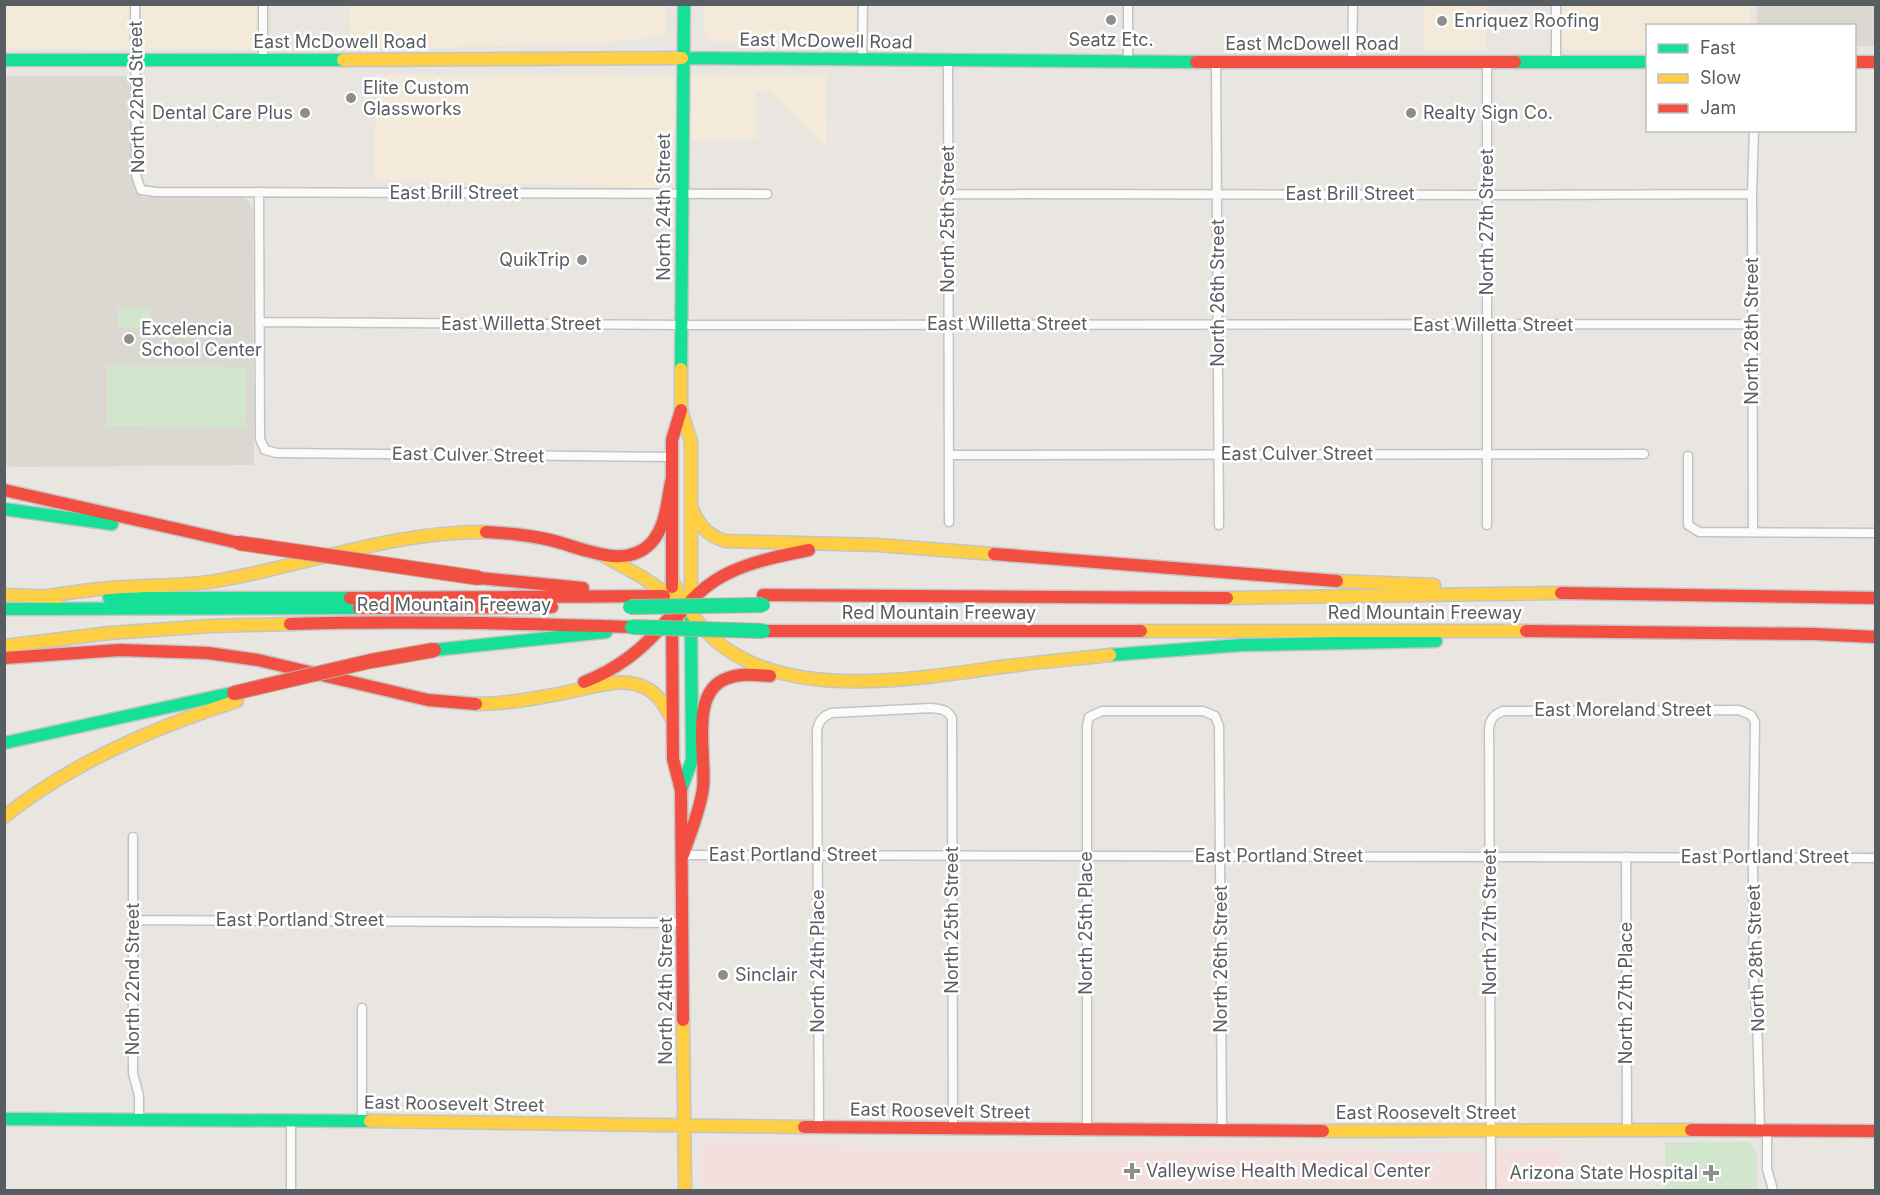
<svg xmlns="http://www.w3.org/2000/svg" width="1880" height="1195" font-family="Inter,sans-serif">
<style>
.commercial{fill:#f4ead9}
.education{fill:#dbd7d1}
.medical{fill:#f2dfde}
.green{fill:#d2e5cd}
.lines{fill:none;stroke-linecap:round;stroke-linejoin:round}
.street-casing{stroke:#c4c3c3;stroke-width:11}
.fast-casing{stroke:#c5c5c5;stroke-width:15}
.slow-casing{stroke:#c5c5c5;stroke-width:15}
.jam-casing{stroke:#c5c5c5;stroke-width:15}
.street{stroke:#fcfbfb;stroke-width:8}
.fast{stroke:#16e098;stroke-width:12}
.slow{stroke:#ffcf43;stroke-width:12}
.jam{stroke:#f24e42;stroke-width:12}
.fast-bridge-casing{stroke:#c0ab90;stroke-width:16;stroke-linecap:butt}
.jam-bridge-casing{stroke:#c0ab90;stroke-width:16;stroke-linecap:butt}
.fast-bridge{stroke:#16e098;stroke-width:14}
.jam-bridge{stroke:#f24e42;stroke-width:14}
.poi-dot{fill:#8b8d8e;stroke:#fff;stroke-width:2}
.labels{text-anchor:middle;stroke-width:5;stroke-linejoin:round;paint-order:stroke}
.poi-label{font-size:18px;fill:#585d61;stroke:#fff;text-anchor:start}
.street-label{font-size:18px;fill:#585d61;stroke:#fff}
</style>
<rect width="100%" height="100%" fill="#e9e6e2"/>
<path class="commercial" d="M269,4V43L272,48L277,50L145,48L121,50L13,48L5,47V5Z
M349,5H666V28L665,35L659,38L622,40L604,44L350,49Z
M704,5H856V38L847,43L714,42L707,39L705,35Z
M1424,5H1486V50H1424Z
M1561,5H1750L1749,25L1648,26L1647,50H1566L1561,44Z
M376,75H826L827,147L769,92H756L757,139L667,140V188L374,180Z"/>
<path class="education" d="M1757,5H1875V46H1855L1854,26L1757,25Z
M4,76H132L135,192L143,197H243L250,202L253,213L254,465L15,467L5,465Z"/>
<path class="medical" d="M711,1140L794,1141L875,1149L1338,1148L1393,1152H1479L1563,1146L1564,1190H700V1147L704,1142Z"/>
<path class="green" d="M118,307H151V328H118Z
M107,366L246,367L245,427L107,426Z
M1665,1142H1749L1757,1155V1190H1665Z"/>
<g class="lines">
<g class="street-casing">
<path id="street" d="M135,4L136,175L141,190L156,192L767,194
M263,4V61
M862,60L863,4
M948,61L949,522
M1128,62V4
M1216,62L1219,525
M1352,62L1353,4
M1487,63V525
M1556,63V4
M259,192L260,439L265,450L277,453L671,457
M948,194L1496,195L1752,194
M260,322L682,325L1753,324
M949,455L1644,454
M1688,456V525L1699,532L1876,533
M1753,532L1752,194L1754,130
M133,837V1073L139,1096V1121
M683,855L1876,858
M1626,857L1627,1129
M133,920L684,923
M362,1008V1121
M291,1121V1190
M819,1127L817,730C819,721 822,717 831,713L931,708C941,709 947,709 952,718L953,1129
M1767,1129V1169L1773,1190
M1087,1130V726L1089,717L1102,711H1203L1215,716L1219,726L1222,1131
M1491,1190L1489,729C1490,718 1494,715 1503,711L1739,710L1751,715L1755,722L1753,869L1754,992L1757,1014L1760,1129"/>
</g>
<g class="fast-casing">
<path id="fast" d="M682,58L1196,62
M4,60H343
M1515,62H1648
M681,369L684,4
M4,509L112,524
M109,598H350
M4,609L359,608
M434,650L606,632
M1110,655L1242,645L1436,641
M4,743L232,693
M681,790L692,760L691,620
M4,1119L370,1121"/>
</g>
<g class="slow-casing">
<path id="slow" d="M343,60L682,58
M681,369V410L691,442V602
M691,506C698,524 706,535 725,541L878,545L994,554
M606,557L642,577L673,598
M672,580C687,610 706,638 736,655C810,698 921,678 1001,667C1038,662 1074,659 1110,655
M1337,581L1434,585
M4,595L58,597
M48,596C74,592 99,588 125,587C157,585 189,586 221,580C310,564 395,531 486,532
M1227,598L1561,593
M1141,631H1526
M4,646L110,633L211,626L290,624
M476,704C507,704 537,698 568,692C590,688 619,677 641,686C657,691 664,705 672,719
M4,817C71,763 155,727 237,701
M683,1020L685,1190
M370,1121L804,1127
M1323,1131L1691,1130"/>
</g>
<g class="jam-casing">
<path id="jam" d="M1196,62H1515
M1854,62H1876
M4,490L239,543
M486,532C506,533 526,535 546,539C577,545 624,572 651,543C666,527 667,502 671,482
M994,554L1337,581
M479,578L583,588
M672,587V440L681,410
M1561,593L1876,598
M763,595L1227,598
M350,598L664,596
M359,608L552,607
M672,620L673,759L681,790L683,1020
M290,624C404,621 518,623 632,627
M672,625C706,571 750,562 809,550
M763,631H1141
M1526,631L1814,634L1876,637
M4,658L120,650L208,653L258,660L428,700L476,704
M584,682C618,669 644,649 667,620
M683,855C690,833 700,811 703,788C707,757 688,691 728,678C742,673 756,675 770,676
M804,1127L1323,1131
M1691,1130L1876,1131"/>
</g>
<use href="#street" class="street"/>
<use href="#fast" class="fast"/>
<use href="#slow" class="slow"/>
<use href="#jam" class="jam"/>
<g class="fast-bridge-casing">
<path id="fast-bridge" d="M630,607L763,605
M632,627L763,631"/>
</g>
<g class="jam-bridge-casing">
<path id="jam-bridge" d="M239,543L479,578
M234,693L371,661L434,650"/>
</g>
<use href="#fast-bridge" class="fast-bridge"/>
<use href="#jam-bridge" class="jam-bridge"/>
</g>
<g class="poi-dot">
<circle cx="1111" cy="20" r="6"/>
<circle cx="1442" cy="21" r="6"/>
<circle cx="351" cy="98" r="6"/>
<circle cx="305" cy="113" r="6"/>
<circle cx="1411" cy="113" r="6"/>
<circle cx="582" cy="260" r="6"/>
<circle cx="129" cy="339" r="6"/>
<circle cx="723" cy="975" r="6"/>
<path d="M1129 1162h6v6h6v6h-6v6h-6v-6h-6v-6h6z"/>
<path d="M1708 1164h6v6h6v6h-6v6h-6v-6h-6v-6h6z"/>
</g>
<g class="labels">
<g class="poi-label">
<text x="1454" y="27">Enriquez Roofing</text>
<text x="1111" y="46" text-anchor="middle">Seatz Etc.</text>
<text x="363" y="94">Elite Custom<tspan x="363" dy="21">Glassworks</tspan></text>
<text x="293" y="119" text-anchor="end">Dental Care Plus</text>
<text x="1423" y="119">Realty Sign Co.</text>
<text x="570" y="266" text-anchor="end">QuikTrip</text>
<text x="141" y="335">Excelencia<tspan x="141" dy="21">School Center</tspan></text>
<text x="735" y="981">Sinclair</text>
<text x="1146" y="1177">Valleywise Health Medical Center</text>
<text x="1698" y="1179" text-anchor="end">Arizona State Hospital</text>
</g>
<g class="street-label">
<text transform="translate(826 41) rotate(1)" y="6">East McDowell Road</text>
<text x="340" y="48">East McDowell Road</text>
<text x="1312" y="50">East McDowell Road</text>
<text transform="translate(137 97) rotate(-91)" y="6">North 22nd Street</text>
<text x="454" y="199">East Brill Street</text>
<text x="1350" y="200">East Brill Street</text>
<text transform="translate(664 207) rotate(-90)" y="6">North 24th Street</text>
<text transform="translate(948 219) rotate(-90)" y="6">North 25th Street</text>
<text transform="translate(1487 222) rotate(-90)" y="6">North 27th Street</text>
<text transform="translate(1218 293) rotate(-90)" y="6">North 26th Street</text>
<text x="521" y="330">East Willetta Street</text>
<text x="1007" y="330">East Willetta Street</text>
<text x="1493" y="331">East Willetta Street</text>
<text transform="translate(1752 331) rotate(-90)" y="6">North 28th Street</text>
<text x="1297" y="460">East Culver Street</text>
<text transform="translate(468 455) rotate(1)" y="6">East Culver Street</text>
<text x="454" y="611">Red Mountain Freeway</text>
<text x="939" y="619">Red Mountain Freeway</text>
<text x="1425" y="619">Red Mountain Freeway</text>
<text x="1623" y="716">East Moreland Street</text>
<text x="793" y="861">East Portland Street</text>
<text x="1279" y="862">East Portland Street</text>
<text x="1765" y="863">East Portland Street</text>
<text x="300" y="926">East Portland Street</text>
<text transform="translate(952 920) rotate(-90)" y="6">North 25th Street</text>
<text transform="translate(1490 922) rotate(-90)" y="6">North 27th Street</text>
<text transform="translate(1086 923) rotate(-90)" y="6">North 25th Place</text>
<text transform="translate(1756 958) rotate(-92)" y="6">North 28th Street</text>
<text transform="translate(1221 959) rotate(-90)" y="6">North 26th Street</text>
<text transform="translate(818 961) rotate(-90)" y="6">North 24th Place</text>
<text transform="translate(133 979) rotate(-90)" y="6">North 22nd Street</text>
<text transform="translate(666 991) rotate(-90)" y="6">North 24th Street</text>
<text transform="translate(1626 993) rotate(-90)" y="6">North 27th Place</text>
<text transform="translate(454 1104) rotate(1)" y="6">East Roosevelt Street</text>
<text transform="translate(940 1111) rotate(1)" y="6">East Roosevelt Street</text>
<text x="1426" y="1119">East Roosevelt Street</text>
</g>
</g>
<rect width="1880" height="1195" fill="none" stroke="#585d61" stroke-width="12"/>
<rect x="1646" y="24" width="210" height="108" fill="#ffffff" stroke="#bcbec0" stroke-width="1.5"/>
<rect x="1658" y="44" width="30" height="9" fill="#16e098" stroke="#bcbec0" stroke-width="1.5"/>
<text x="1700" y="54" font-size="18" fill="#585d61">Fast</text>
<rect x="1658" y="74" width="30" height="9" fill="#ffcf43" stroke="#bcbec0" stroke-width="1.5"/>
<text x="1700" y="84" font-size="18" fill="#585d61">Slow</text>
<rect x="1658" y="104" width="30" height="9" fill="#f24e42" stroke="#bcbec0" stroke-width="1.5"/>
<text x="1700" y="114" font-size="18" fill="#585d61">Jam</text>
</svg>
